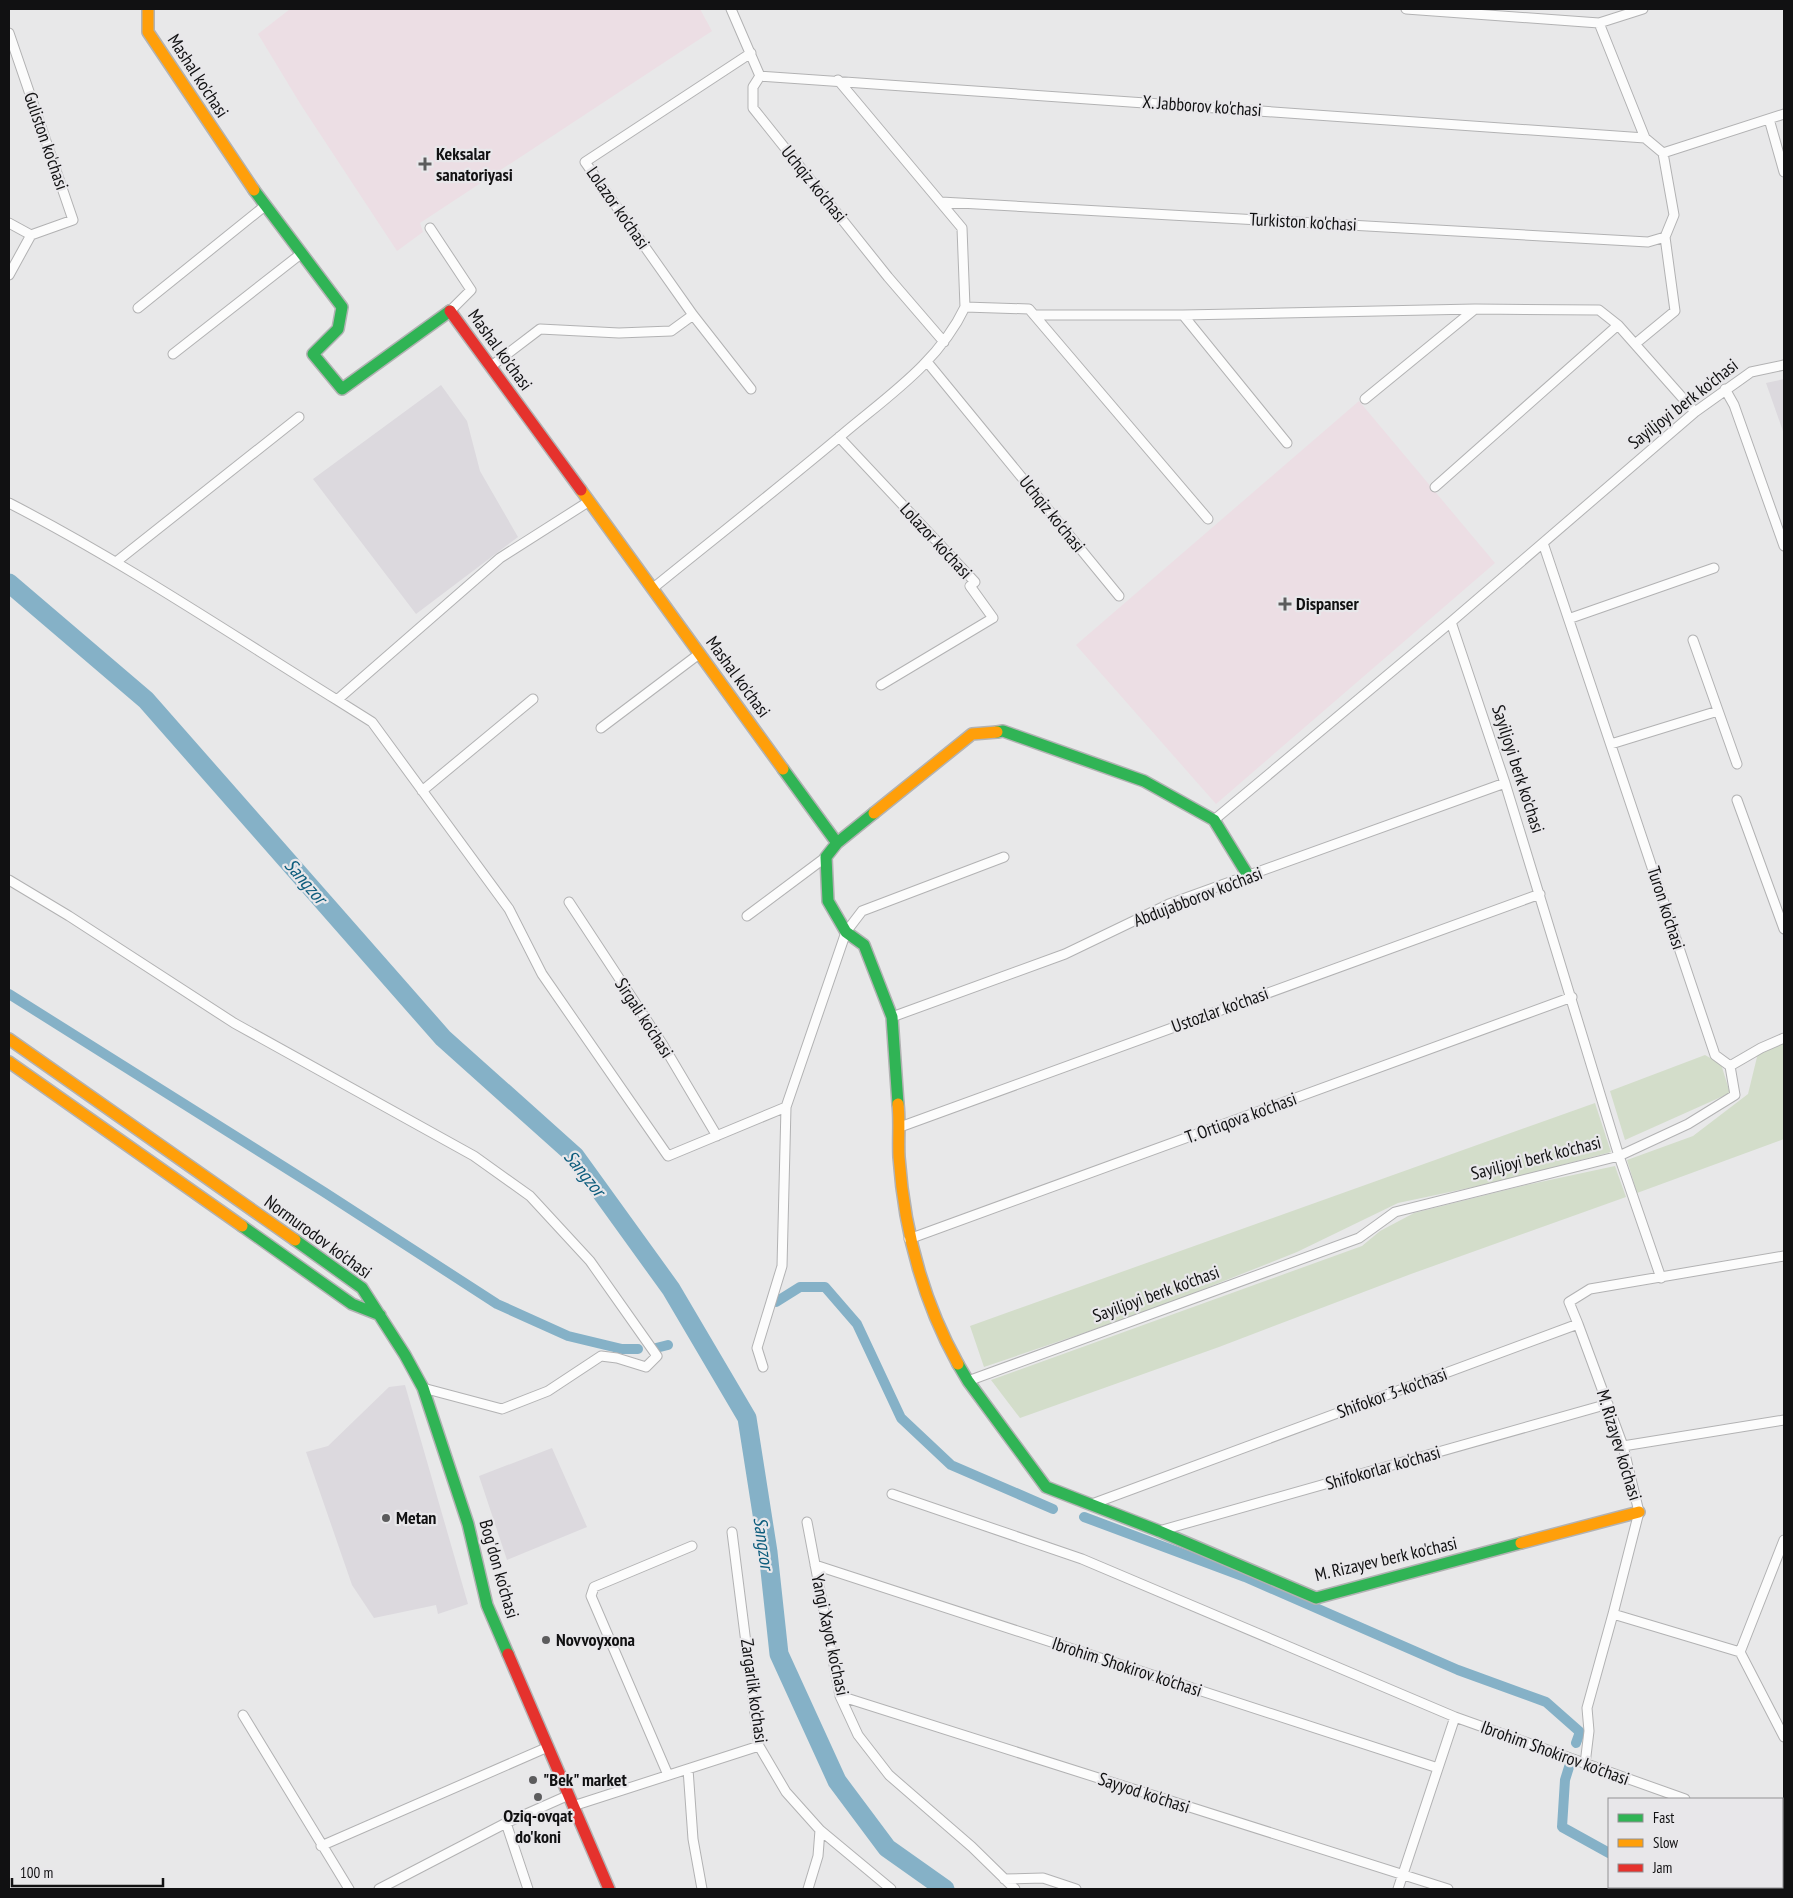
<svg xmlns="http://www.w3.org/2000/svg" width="1793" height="1898" font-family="'PT Sans Narrow',sans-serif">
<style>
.built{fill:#dcd9de}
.medical{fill:#ecdee4}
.green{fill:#d3ddca}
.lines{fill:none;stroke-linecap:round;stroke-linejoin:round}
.canal{stroke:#85b1c7;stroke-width:10}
.river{stroke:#85b1c7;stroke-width:19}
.street-casing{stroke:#b2b2b3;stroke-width:11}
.fast-casing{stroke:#b2b2b3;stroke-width:14}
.slow-casing{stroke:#b2b2b3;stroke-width:14}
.jam-casing{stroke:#b2b2b3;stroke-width:14}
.street{stroke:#fcfcfc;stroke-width:9}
.fast{stroke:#30b455;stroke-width:11}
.slow{stroke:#ff9f0a;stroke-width:11}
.jam{stroke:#e5322d;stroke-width:11}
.poi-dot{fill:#5c5c5d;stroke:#e8e7ea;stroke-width:2}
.labels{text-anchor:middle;stroke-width:4.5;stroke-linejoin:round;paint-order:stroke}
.street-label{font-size:18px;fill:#111112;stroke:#e8e7ea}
.poi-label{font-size:18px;font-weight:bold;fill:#111112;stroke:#e8e7ea;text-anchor:start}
.water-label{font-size:19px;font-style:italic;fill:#0c5c7c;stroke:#e8e7ea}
</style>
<rect width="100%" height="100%" fill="#e8e8e9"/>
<path class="built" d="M1784,379V434L1766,383Z
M441,385L467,421L480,471L518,537L416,614L313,479Z
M405,1385L468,1604L438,1614L436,1605L374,1618L352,1585L306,1452L328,1446L389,1387Z
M552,1448L587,1527L507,1560L479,1476Z"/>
<path class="medical" d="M290,9H700L712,31L420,223L423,232L397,251L301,105L258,34Z
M1359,401L1495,563L1216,804L1076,645Z"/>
<path class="green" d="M1784,1043V1139L1637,1193L1627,1160L1693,1136L1748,1094L1758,1053Z
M1705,1055L1721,1064L1730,1093L1625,1140L1610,1091Z
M1595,1103L1611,1152L1497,1182L1398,1203L1297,1252L1151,1310L984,1367L970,1326Z
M1615,1166L1626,1197L1411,1274L1219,1347L1020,1418L991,1380L1362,1246L1380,1231L1414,1213L1522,1186Z"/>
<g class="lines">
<path class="canal" d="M9,994L324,1192L497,1304L568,1336L622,1349H638
M776,1302L800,1287H825L857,1324L901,1418L951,1465L1053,1509
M656,1348L668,1345
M1084,1517L1245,1577L1458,1670L1546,1702L1580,1732L1576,1743
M1569,1767L1565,1780L1562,1827L1609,1853
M1676,1887L1681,1889"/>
<path class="river" d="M9,583L146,700L443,1038L575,1156L671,1289L747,1418L768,1552L779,1654L837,1781L887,1848L945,1889"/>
<g class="street-casing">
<path id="street" d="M731,9L760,76L753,87V108L888,277L944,342
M1406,9L1599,23L1643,9
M1599,23L1645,138L1663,153L1674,215L1665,237L1675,311L1635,344
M9,33L73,220L31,235L9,275
M751,53L585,162L693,315L751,389
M760,76L1645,138
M838,80L962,228L965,307L1029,309L1208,519
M1769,119L1784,172
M1663,153L1784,114
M941,202L1648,242L1665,237
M9,223L31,235
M430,228L471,290L450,311
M138,308L266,205
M1034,315H1183L1287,443
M1183,315L1475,309
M173,354L302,253
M928,363L1119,596
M490,367L540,329L619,333L671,331L693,315
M1725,389L1734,405L1784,546
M1365,399L1475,309L1599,310L1618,325L1695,412
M839,437L975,582L970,586L993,618L881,685
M1435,487L1618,325
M9,503C122,561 229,633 337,700L500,558L588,502
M1543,543L1715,1055L1730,1066
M116,562L299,417
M652,589C716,537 780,487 843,434C888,396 939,362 965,307
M1571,618L1714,568
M1693,640L1737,764
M337,700L372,722L509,909L542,974L668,1156L786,1107
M601,728L699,654
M1611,744L1718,711
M422,791L533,699
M1737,800L1784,929
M1214,820L1451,622L1695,412L1751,372L1784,365
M9,880L69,916L234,1023L474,1156L530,1196L590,1261L657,1356L646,1367L617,1358L601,1356L548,1391L502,1409L423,1388
M569,902L663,1045L717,1136
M747,916L826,857
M892,1017L1065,954L1169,904L1505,783
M900,1127L1540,894
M909,1239L1572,997
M1661,1278L1619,1156L1688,1124L1735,1095L1730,1066L1761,1048L1784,1038
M1578,1324L1623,1446L1639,1512L1613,1614L1740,1652L1784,1540
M763,1367L757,1348L782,1266L786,1107L846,932L862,911L1004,857
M968,1381L1359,1238L1395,1212L1619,1156L1505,783L1451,622
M1623,1446L1784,1420
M892,1494L1082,1559L1455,1717L1685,1799
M1092,1504L1578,1324L1569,1302L1590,1289L1784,1256
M807,1522L840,1696L858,1735L889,1775L972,1847L1015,1889
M1159,1531L1608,1404
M732,1532L759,1746L786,1792L820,1830L891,1889
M815,1565L1438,1768
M1740,1652L1784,1737
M840,1696L1448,1889
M243,1715L349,1889
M1585,1764L1589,1731L1587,1708L1613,1614
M688,1769L693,1839L702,1889
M668,1775L591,1596L594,1587L692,1546
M573,1806L759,1746
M506,1823L528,1889
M1782,1835L1784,1836
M321,1846L548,1747
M1004,1879L1043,1878L1076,1889
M379,1889L506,1823L569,1795
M808,1889L818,1856L820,1830
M1398,1889L1455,1717"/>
</g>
<g class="fast-casing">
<path id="fast" d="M254,190L342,307L338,329L313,354L342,389L450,311
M997,732L1003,731L1144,781L1214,820L1249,877
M783,769L837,843
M874,813L837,843L826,857L828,901L846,932L864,945L892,1017L898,1104
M242,1226L352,1304L380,1315
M295,1240L362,1288L405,1355L423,1388L468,1524L487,1605L508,1654
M958,1364L968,1381L1046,1487L1159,1531L1316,1598L1521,1543"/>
</g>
<g class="slow-casing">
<path id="slow" d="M148,9V32L254,190
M581,490L783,769
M874,813L972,734L997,732
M9,1039L295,1240
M9,1062L242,1226
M898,1104C900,1122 898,1139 899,1157C904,1229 923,1301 958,1364
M1521,1543L1639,1512"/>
</g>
<g class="jam-casing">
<path id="jam" d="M450,311L581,490
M508,1654L609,1889"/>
</g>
<use href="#street" class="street"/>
<use href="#fast" class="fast"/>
<use href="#slow" class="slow"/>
<use href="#jam" class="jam"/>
</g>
<g class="poi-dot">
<path d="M422.5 156.5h5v5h5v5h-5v5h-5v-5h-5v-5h5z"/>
<path d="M1282.5 596.5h5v5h5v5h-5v5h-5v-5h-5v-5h5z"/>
<circle cx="386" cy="1518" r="5"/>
<circle cx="546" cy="1640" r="5"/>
<circle cx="533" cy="1780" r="5"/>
<circle cx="538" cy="1797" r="5"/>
</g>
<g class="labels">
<g class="street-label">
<text transform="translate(198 76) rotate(57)" y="6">Mashal ko'chasi</text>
<text transform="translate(1202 106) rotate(4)" y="6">X. Jabborov ko'chasi</text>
<text transform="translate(46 141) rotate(71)" y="6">Guliston ko'chasi</text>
<text transform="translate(814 184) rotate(51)" y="6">Uchqiz ko'chasi</text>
<text transform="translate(618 208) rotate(55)" y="6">Lolazor ko'chasi</text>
<text transform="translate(1303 222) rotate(3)" y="6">Turkiston ko'chasi</text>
<text transform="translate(500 350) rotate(54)" y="6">Mashal ko'chasi</text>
<text transform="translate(1683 404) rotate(-38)" y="6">Sayiljoyi berk ko'chasi</text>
<text transform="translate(1052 514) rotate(51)" y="6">Uchqiz ko'chasi</text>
<text transform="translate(936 541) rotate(47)" y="6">Lolazor ko'chasi</text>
<text transform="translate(738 677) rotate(54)" y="6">Mashal ko'chasi</text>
<text transform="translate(1518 769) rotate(72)" y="6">Sayiljoyi berk ko'chasi</text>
<text transform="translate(1198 897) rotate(-21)" y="6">Abdujabborov ko'chasi</text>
<text transform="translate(1666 908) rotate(72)" y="6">Turon ko'chasi</text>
<text transform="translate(1220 1010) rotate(-20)" y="6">Ustozlar ko'chasi</text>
<text transform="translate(644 1018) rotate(57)" y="6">Sirgali ko'chasi</text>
<text transform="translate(1241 1118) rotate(-20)" y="6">T. Ortiqova ko'chasi</text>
<text transform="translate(1536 1158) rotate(-14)" y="6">Sayiljoyi berk ko'chasi</text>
<text transform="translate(318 1237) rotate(36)" y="6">Normurodov ko'chasi</text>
<text transform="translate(1156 1294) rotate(-20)" y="6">Sayiljoyi berk ko'chasi</text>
<text transform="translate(1392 1393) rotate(-20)" y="6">Shifokor 3-ko'chasi</text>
<text transform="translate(1619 1445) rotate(73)" y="6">M. Rizayev ko'chasi</text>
<text transform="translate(1383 1468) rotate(-16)" y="6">Shifokorlar ko'chasi</text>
<text transform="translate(1386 1559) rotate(-13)" y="6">M. Rizayev berk ko'chasi</text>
<text transform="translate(499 1569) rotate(74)" y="6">Bog'don ko'chasi</text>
<text transform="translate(830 1635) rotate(78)" y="6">Yangi Xayot ko'chasi</text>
<text transform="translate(1127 1667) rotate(18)" y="6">Ibrohim Shokirov ko'chasi</text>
<text transform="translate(754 1691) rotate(82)" y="6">Zargarlik ko'chasi</text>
<text transform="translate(1555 1753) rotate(20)" y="6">Ibrohim Shokirov ko'chasi</text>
<text transform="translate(1144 1793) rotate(18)" y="6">Sayyod ko'chasi</text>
</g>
<g class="poi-label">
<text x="436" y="160">Keksalar<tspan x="436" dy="21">sanatoriyasi</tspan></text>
<text x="1296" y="610">Dispanser</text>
<text x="396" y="1524">Metan</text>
<text x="556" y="1646">Novvoyxona</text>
<text x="543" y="1786">"Bek" market</text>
<text x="538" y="1822" text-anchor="middle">Oziq-ovqat<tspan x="538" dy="21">do'koni</tspan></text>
</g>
<g class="water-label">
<text transform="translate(306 881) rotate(49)" y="7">Sangzor</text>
<text transform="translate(585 1173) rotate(51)" y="7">Sangzor</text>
<text transform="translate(764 1543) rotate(82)" y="7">Sangzor</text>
</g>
</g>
<rect width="1793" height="1898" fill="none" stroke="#111112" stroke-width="20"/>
<rect x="1608" y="1798" width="175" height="90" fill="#e8e7ea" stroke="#929194"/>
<rect x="1618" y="1814" width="25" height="8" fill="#30b455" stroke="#929194"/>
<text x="1653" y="1823" font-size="15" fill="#111112">Fast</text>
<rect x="1618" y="1839" width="25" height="8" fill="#ff9f0a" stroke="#929194"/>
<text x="1653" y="1848" font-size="15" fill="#111112">Slow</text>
<rect x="1618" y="1864" width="25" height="8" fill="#e5322d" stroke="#929194"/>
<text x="1653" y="1873" font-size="15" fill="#111112">Jam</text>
<path d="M12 1878v8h151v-8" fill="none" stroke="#111112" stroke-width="2.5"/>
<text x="20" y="1878" font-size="15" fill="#111112" stroke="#e8e7ea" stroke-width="4" paint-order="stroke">100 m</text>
</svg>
